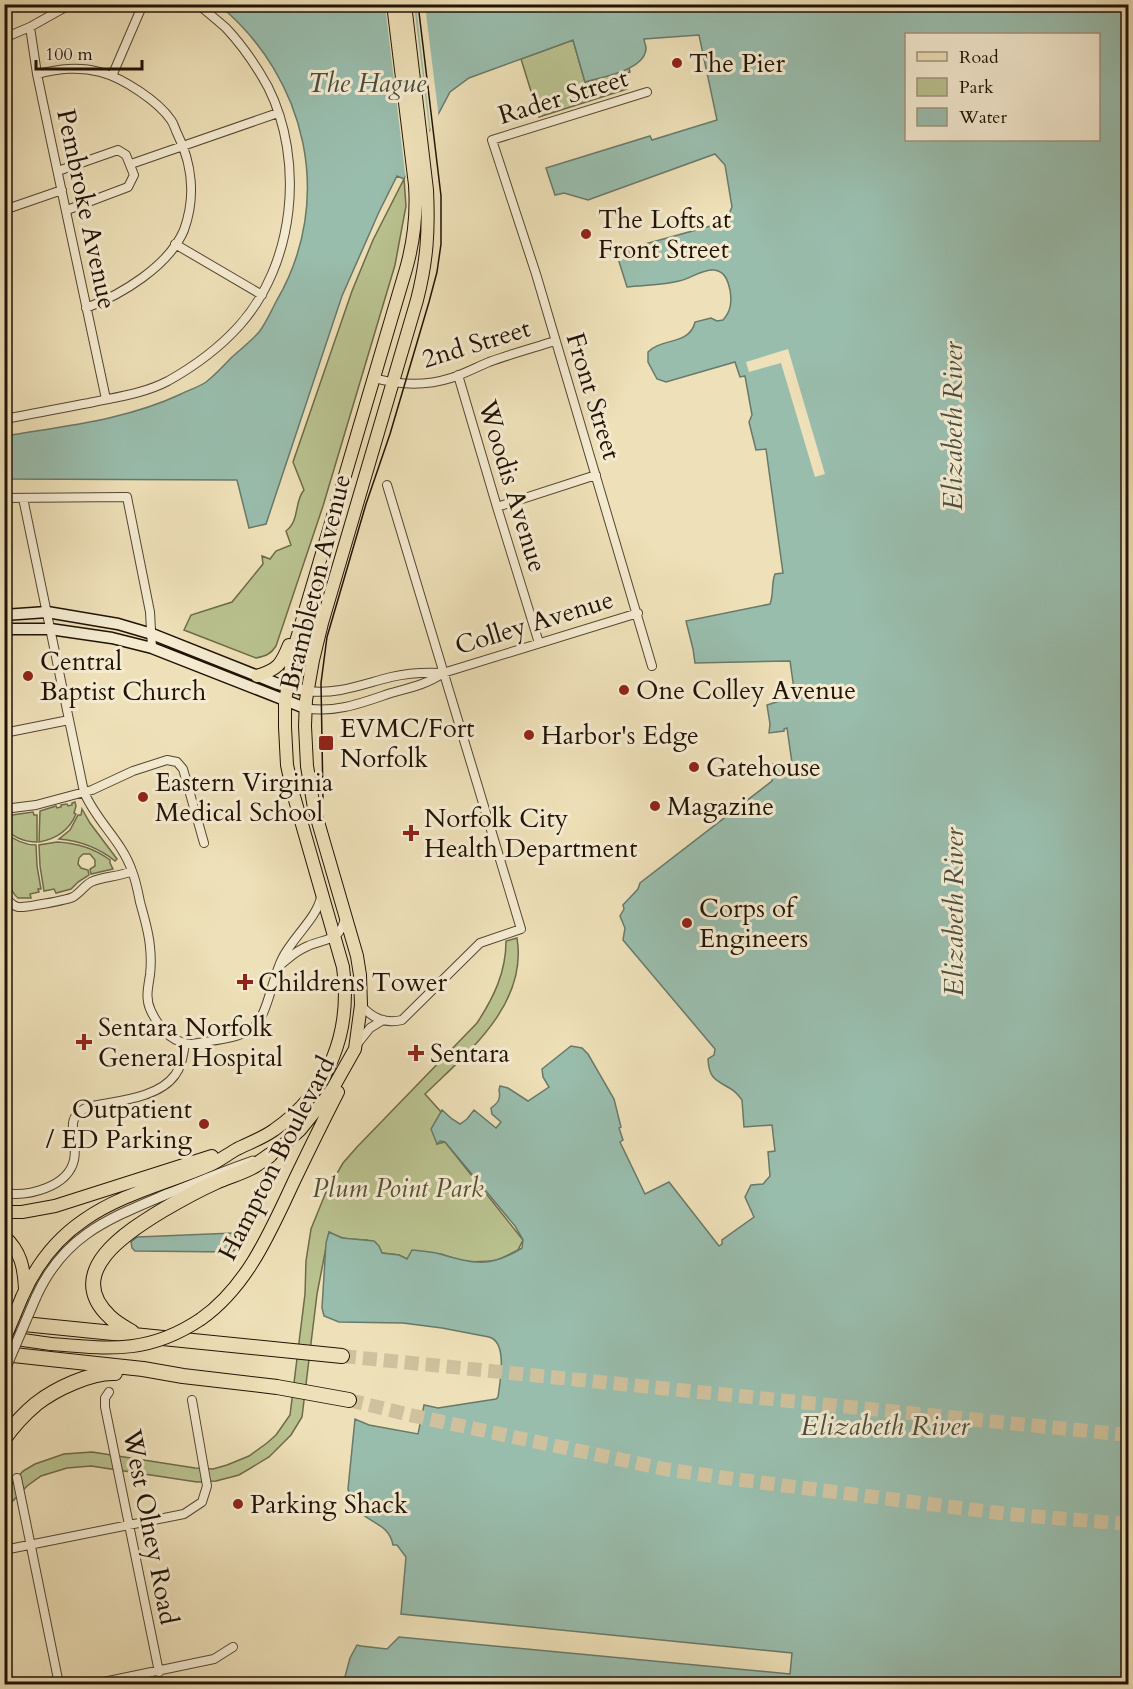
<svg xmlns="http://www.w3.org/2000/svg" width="1133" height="1689" font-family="Cardo,serif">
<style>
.green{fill:#b9c28f;stroke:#6d6a4a;stroke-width:1.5}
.water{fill:#99bdad;stroke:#697969;stroke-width:1.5;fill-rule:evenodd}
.pier{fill:#eee0b8}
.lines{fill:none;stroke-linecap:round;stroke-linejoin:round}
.motorway-tunnel{stroke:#cfc19d;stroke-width:14;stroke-dasharray:14 7;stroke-linecap:butt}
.minor-casing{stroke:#544631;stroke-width:10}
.tertiary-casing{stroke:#544631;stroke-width:11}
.secondary-casing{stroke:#211204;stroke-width:13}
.primary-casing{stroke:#211204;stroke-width:14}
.motorway-casing{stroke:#211204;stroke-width:16}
.minor{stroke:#f4ebd1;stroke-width:8}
.tertiary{stroke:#f4ebd1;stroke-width:9}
.secondary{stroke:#f4ebd1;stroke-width:10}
.primary{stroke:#eee0b8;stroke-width:12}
.motorway{stroke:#eee0b8;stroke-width:14}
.tram{stroke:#211204;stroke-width:1.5}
.tertiary-bridge-casing{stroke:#544631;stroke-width:11;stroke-linecap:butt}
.primary-bridge-casing{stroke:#211204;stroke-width:14;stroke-linecap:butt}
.tertiary-bridge{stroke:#f4ebd1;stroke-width:9}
.primary-bridge{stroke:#eee0b8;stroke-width:12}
.poi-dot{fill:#8f2418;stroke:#f4ebd1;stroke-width:2}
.labels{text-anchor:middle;stroke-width:6;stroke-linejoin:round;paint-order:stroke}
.poi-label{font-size:26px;fill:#211204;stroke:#f4ebd1;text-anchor:start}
.street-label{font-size:26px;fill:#211204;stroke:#f4ebd1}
.park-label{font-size:26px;font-style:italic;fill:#565035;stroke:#f4ebd1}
.water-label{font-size:27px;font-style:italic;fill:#4b4e3f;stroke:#f4ebd1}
</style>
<rect width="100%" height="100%" fill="#eee0b8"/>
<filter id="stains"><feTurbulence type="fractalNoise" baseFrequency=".00333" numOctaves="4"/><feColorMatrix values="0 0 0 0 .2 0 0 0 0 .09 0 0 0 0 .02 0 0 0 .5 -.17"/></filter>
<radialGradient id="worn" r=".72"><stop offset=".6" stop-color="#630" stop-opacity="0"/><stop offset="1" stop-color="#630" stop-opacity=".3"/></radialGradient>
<path class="green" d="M573,40L585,82L629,68L630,72L622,75L627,89L539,117L521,59Z
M404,179L406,206L395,265L323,506L276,646C271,654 266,656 256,658L184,630L191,615L232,602L263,564L262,556L270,559L276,551L291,545L286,531C300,521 294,501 304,490L293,462L352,291L373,240Z
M75,802L76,806L74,813L76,814C69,831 56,839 39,842L40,811L56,806L57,808L61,807V805L67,804L68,806L72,805V803Z
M82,809L90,823L117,859L115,861C98,847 80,841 59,839L70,830L78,815H81Z
M33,812L34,815H37V842C24,842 13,837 5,828V816Z
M4,832C14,840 24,845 36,845L37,866L41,889H38L39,892L30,894L31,898H18C4,887 4,849 4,832Z
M57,842C77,843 94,848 110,860V863L113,869L91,874L90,869L95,866V860L90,854H83L79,858L78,864L81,868L88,870L89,875L78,882L71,889L56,893L54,889L44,891L40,866L39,845Z
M517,938C528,1005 467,1053 425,1094L442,1113L437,1144L445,1142L523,1240L518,1250L496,1261L465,1262L441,1254L407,1259L399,1255L382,1253C375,1234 359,1242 343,1238C338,1237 333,1234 329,1232L317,1294L302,1417L291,1435L269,1457L239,1475L216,1481L197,1482L91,1466L67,1468L41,1476L27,1486L10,1504L5,1513V1491L23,1471L35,1464L64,1454L92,1452L195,1468L213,1469L227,1465L249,1456L267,1443L276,1435L290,1415L305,1294L306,1261L311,1229L326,1192L343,1163L357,1147L477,1023C494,997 506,972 506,941Z"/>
<path class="water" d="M395,4L411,7L422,4L1128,5V1684H343L350,1658L357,1645L361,1646L387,1649L399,1637L790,1674L792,1653L401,1614L406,1557L397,1545H393C389,1524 371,1524 359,1511C353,1505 350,1497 348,1489L355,1419L369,1425L418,1434L424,1405L438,1408L496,1399L498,1397C500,1382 508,1342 489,1337L442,1328L403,1323L339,1322L324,1316L322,1308L326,1243L329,1232L342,1238L374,1241L379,1246L382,1253L399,1255L407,1259L412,1250C421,1251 431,1251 440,1254C474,1264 490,1268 522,1248L523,1240L515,1226L445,1142L440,1141L437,1144L431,1129L442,1110L452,1119L460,1124L467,1119L474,1110L496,1128L501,1122L492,1114L491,1108C498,1103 501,1099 499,1090L500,1086L508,1088L528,1101L549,1087L543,1077L542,1069L571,1046L582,1048L588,1054L614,1099L621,1127L619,1128L623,1140L620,1142L645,1194L669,1182L719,1246L722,1244V1240L754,1217L745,1197L751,1185L763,1184L770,1176L768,1152L775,1151L772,1125L744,1127L742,1100C739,1096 735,1091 731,1089C716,1080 709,1079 708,1059L714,1055L715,1049L623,940L625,928L620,916L624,909L623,905L638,889L640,883L772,781L774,771L773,764L792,763L787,728L784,729V731L769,733L770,724L767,705L795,696L790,661L695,663L693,649L686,621L770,604C774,594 771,584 775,574L783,573L766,449L756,450L749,422L752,415L745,376L740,377L735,362L666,382L657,379L648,362V352C661,338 690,345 695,322L711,318L717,321L723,320C731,311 732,302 730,290C728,281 725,271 714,270C702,269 690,279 679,281C664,285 643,285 627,287L616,252L725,222L732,207L725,165L715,154L588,200L564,193L555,195L546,168L650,136L652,140L717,120L699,35L644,39C644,42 646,45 646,48C646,70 602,77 585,82L573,40L469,78L450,92L404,179L397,176L379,212L342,296L266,524L249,528L237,480L5,479V436C64,426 126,420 181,394C189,390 199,387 206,382C215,375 224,365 232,357C241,349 251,341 259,332C266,323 271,311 277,300C335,200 307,78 219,5ZM906,34H1098V140H906Z
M234,1233L237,1237L238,1249L230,1252L135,1251L132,1248L131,1242L137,1237Z"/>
<path class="pier" d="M385,5H414L430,136L406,181Z
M416,5H425L439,119L431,134Z
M788,349L825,474L815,477L781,363L749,372L746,362Z"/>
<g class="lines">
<path class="motorway-tunnel" d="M342,1356L1128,1435
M349,1400L410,1415L665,1469L726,1478L1007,1514L1128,1524"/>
<g class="minor-casing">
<path id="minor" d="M30,27L37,74L51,141L106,399
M4,38L30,27L71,4
M37,74C59,69 78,66 100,72C123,78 158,101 171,120C174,124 175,129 177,133C192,163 196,197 184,230C169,266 121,295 86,308
M112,76L143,4
M647,92L492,140L536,274L652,666
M131,164L278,113
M58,171L118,150L126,155L134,175L128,187L67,210
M4,210L62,190
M175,244L262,295
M458,375L497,507L539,643
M374,378C399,385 426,386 451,378C464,374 477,367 489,362C511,354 533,348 555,341
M4,400L8,418
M4,419C33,414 61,408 89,403C116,397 143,394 168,381C193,367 220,347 239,326C295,264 305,161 268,87C257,67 242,45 226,28C217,20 207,12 198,4
M4,498L127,497L150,612L152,648
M23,498L84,792C96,821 122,841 132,871C136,881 138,892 140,902C144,917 149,932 150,947C151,956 151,966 150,975C148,988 145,999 151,1011C159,1028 172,1043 192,1044C211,1040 238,1040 254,1027C267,1016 273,976 282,959C292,938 317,918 321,897
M497,507L596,475
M307,691C337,695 363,684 391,677C408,673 425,672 443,673L638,613
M305,708C335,714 364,702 391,693C409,688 428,684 443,673
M4,733L69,720
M4,809L36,805L92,790L133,771L167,760L177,762L183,769L204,843
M4,894C7,900 11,905 18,907C24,908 67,900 73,897C80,893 84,886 91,882C104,876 119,877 132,871
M280,965C289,958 297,950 308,946C326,938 340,942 345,918
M361,1005C371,1018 386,1024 402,1020L480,943L521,929L387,485
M358,1043L370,1028L383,1020
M4,1193C28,1197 68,1187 74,1160C77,1146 72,1135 73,1123C74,1115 81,1110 88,1107C114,1101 158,1099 175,1075C182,1066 183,1054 185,1044
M109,1392L105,1398V1407L159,1672
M17,1478L59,1684
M4,1550L184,1514L202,1502L207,1486L192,1400
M94,1684L214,1659L233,1647"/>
</g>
<g class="tertiary-casing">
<path id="tertiary" d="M36,1297C64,1235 108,1219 167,1194C196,1183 224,1171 253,1161"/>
</g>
<g class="secondary-casing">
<path id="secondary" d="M4,615L47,612L118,624L152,634L278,684L307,691
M4,629H50L112,638L152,648L305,708"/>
</g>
<g class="primary-casing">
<path id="primary" d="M257,676C278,669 281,665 289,645
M270,1155L280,1148L300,1130L325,1099L333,1088L355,1049L361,1005L360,975L357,956L314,808L307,766L305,726L306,700L313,660L322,623L417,300C427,261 429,231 427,190L405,4
M4,1212H22L55,1206L212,1156
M4,1236C21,1251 24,1268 25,1289
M22,1297C35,1267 56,1239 84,1220C121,1194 168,1183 210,1165C219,1161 228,1154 237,1149C249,1143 263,1138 274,1130C329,1092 352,1032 343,967L293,793L287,765L285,727V701L295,645L406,269C414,241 417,214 415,185L393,4
M201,1319C248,1286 271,1230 295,1179C309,1150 323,1121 338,1092
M9,1338L51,1344"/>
</g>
<g class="motorway-casing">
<path id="motorway" d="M4,1322L342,1356
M132,1332C125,1328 116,1323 110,1317C62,1272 128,1231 163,1210C180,1200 198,1190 216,1182C229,1176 242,1173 254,1166C260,1162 265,1159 270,1155
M4,1354L143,1369L183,1376L277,1387L349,1400
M4,1439C13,1426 24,1414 36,1404C55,1389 91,1372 115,1373"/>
</g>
<use href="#minor" class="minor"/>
<use href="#tertiary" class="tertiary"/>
<use href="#secondary" class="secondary"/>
<use href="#primary" class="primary"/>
<use href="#motorway" class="motorway"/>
<path class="tram" d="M323,799L321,683L327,637L366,504L390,434L429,302L437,272L441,244V196L418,4"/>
<g class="tertiary-bridge-casing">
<path id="tertiary-bridge" d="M4,1372L36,1297"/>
</g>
<g class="primary-bridge-casing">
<path id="primary-bridge" d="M4,1340L22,1297
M51,1344C110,1349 149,1354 201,1319"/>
</g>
<use href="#tertiary-bridge" class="tertiary-bridge"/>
<use href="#primary-bridge" class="primary-bridge"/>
</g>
<g class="poi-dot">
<circle cx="677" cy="63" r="6"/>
<circle cx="586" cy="234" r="6"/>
<circle cx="28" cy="676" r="6"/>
<circle cx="624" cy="690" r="6"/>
<circle cx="529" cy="735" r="6"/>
<rect x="318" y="735" width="16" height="16" rx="3"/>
<circle cx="694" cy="767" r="6"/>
<circle cx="143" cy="797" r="6"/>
<circle cx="655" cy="806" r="6"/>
<path d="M408 824h6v6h6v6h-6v6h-6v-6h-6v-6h6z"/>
<circle cx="687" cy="923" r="6"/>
<path d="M242 973h6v6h6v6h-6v6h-6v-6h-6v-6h6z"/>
<path d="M81 1033h6v6h6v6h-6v6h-6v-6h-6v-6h6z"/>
<path d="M413 1044h6v6h6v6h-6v6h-6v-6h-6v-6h6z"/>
<circle cx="204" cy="1124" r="6"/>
<circle cx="238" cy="1504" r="6"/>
</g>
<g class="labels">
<g class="poi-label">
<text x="689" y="72">The Pier</text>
<text x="598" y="228">The Lofts at<tspan x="598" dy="30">Front Street</tspan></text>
<text x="40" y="670">Central<tspan x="40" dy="30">Baptist Church</tspan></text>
<text x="636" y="699">One Colley Avenue</text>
<text x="340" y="737">EVMC/Fort<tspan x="340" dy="30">Norfolk</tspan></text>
<text x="541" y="744">Harbor's Edge</text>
<text x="706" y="776">Gatehouse</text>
<text x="155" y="791">Eastern Virginia<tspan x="155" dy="30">Medical School</tspan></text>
<text x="667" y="815">Magazine</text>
<text x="424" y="827">Norfolk City<tspan x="424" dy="30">Health Department</tspan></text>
<text x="699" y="917">Corps of<tspan x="699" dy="30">Engineers</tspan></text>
<text x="258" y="991">Childrens Tower</text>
<text x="98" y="1036">Sentara Norfolk<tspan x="98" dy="30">General Hospital</tspan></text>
<text x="430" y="1062">Sentara</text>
<text x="192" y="1118" text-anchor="end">Outpatient<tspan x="192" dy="30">/ ED Parking</tspan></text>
<text x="250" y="1513">Parking Shack</text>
</g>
<g class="street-label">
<text transform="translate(563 96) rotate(-17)" y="9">Rader Street</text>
<text transform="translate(87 209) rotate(78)" y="9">Pembroke Avenue</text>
<text transform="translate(476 343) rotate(-17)" y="9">2nd Street</text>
<text transform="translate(594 396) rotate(73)" y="9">Front Street</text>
<text transform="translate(513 486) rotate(73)" y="9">Woodis Avenue</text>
<text transform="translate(315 582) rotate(-76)" y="9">Brambleton Avenue</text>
<text transform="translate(534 622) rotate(-17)" y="9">Colley Avenue</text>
<text transform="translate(276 1158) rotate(-63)" y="9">Hampton Boulevard</text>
<text transform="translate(151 1527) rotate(79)" y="9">West Olney Road</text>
</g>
<g class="park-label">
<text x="398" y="1197">Plum Point Park</text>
</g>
<g class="water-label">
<text x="367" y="92">The Hague</text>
<text transform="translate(953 426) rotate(-90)" y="9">Elizabeth River</text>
<text transform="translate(954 912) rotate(-90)" y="9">Elizabeth River</text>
<text x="885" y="1435">Elizabeth River</text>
</g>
</g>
<rect width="1133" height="1689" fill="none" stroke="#eee0b8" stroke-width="24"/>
<rect x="6" y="6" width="1121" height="1677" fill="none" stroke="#211204" stroke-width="3"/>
<rect x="12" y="12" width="1109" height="1665" fill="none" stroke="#211204" stroke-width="1.5"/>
<rect x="905" y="33" width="195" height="108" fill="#f4ebd1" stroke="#a0947f" stroke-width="1.5"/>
<rect x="917" y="52" width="30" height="9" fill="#eee0b8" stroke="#a0947f" stroke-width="1.5"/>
<text x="959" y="63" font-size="18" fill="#211204">Road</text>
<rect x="917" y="78" width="30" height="18" fill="#b9c28f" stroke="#a0947f" stroke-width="1.5"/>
<text x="959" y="93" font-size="18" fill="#211204">Park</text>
<rect x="917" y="108" width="30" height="18" fill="#99bdad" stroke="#a0947f" stroke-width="1.5"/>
<text x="959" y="123" font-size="18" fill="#211204">Water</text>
<path d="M36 60v9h106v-9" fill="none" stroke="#211204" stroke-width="3"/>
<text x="45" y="60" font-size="18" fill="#211204" stroke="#f4ebd1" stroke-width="4.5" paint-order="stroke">100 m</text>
<rect width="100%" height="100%" filter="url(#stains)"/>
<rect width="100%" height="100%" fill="url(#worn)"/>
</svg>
